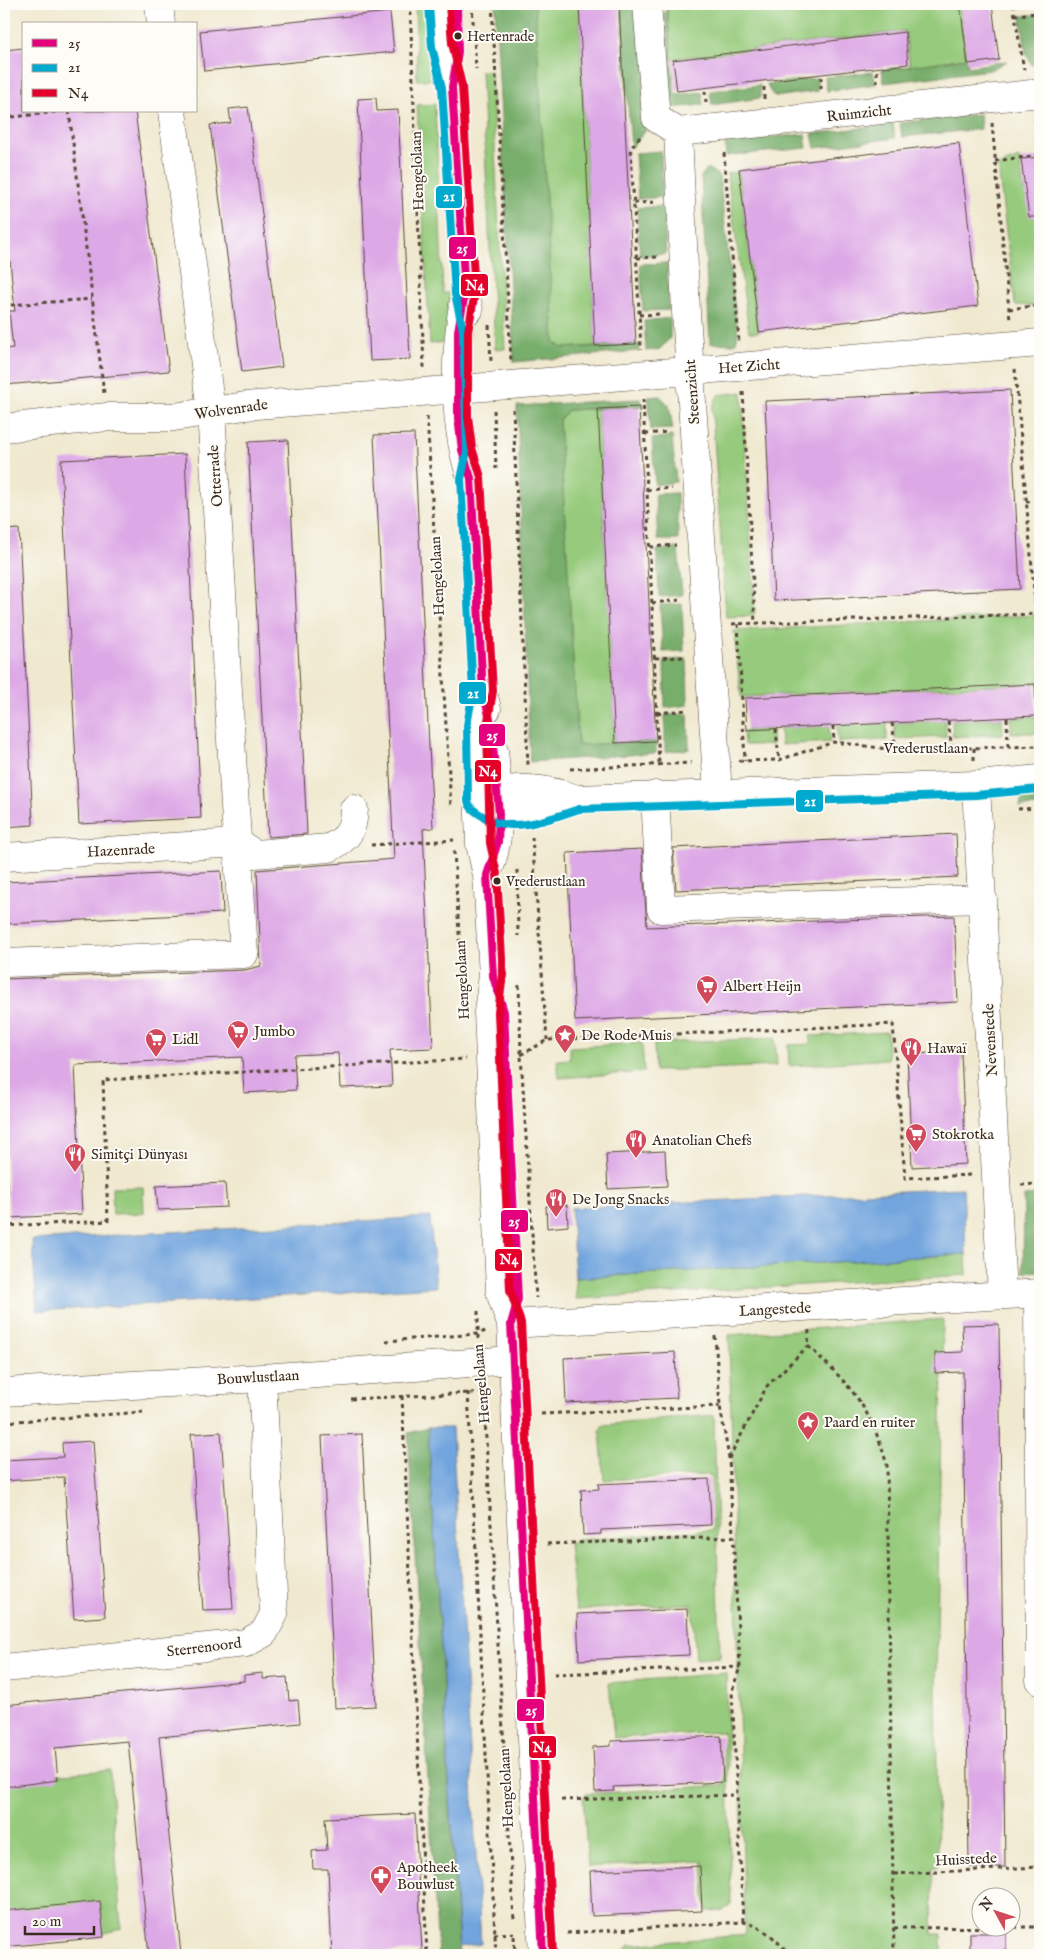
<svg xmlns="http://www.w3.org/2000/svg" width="1044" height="1959" font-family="'IM FELL English',serif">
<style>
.green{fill:#96ca7c;stroke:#687a4d}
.forest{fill:#78ae6c;stroke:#5a6c45}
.water{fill:#72a5de;stroke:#56687e}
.building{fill:#dda8e6}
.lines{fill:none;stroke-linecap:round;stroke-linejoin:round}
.minor-casing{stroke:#564739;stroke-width:29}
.path{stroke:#564739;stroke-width:3;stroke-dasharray:4 4;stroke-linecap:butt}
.minor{stroke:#fff;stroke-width:28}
.bus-1-casing{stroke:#fdfcf7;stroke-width:11}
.bus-2-casing{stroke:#fdfcf7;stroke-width:11}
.bus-3-casing{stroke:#fdfcf7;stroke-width:11}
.bus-1{stroke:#e5007d;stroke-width:8}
.bus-2{stroke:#00a9ce;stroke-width:8}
.bus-3{stroke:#e4002b;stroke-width:8}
.bus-dot{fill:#3b2a1e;stroke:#fdfcf7;stroke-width:2}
.labels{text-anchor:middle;stroke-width:4;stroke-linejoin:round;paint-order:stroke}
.bus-label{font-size:14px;fill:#3b2a1e;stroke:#fdfcf7;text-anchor:start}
.street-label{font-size:15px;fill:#3b2a1e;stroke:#fdfcf7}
.poi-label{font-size:15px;fill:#3b2a1e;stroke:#fdfcf7;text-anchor:start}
.line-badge{stroke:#fdfcf7;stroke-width:2}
.badge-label{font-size:14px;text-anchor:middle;font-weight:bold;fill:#fff}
</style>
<rect width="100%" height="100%" fill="#fdfcf7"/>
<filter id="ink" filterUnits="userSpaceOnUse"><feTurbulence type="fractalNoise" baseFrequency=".02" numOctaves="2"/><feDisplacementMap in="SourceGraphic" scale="10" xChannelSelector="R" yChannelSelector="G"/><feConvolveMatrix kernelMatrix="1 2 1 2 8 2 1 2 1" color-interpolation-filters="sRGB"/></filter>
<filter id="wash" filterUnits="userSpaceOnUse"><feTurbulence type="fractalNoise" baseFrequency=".0096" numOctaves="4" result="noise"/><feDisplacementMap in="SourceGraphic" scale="20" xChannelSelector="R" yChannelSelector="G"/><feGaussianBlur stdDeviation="1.12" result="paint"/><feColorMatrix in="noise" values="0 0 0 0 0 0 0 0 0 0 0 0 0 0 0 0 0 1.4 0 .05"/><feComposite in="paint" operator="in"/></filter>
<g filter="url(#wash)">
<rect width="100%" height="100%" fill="#f0e9d0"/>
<path class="green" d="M415,4L428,9L440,79L417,80Z
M535,4H579L595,346L562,348L554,342Z
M684,4H959L966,58L910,67L905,31L672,59L667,9Z
M481,71H491L505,349H495Z
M435,104L443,293H452L448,342L430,344L417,105Z
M1019,158L1024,192L1040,190V272L1035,273L1037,306L1015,305L998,166Z
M739,172L759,332H749L727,173Z
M742,392L755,613L748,616L726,617L712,408L718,395Z
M598,409L615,743L578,745L559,420L568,410Z
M1036,615L1040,683L741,697L734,631Z
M1040,716V733H1011V718Z
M1002,718L1003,734L953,737L952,720Z
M945,720L946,737L895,739V723Z
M887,723V740L838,742L837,725Z
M829,726L830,742L781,745L780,728Z
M772,729V745H744L743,731Z
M887,1032L888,1059L789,1066L788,1045L810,1044V1036Z
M775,1038L777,1066L655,1071L654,1043Z
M642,1043L644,1072L559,1078L557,1060L570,1059V1047Z
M143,1187L144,1213L113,1214L112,1188Z
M966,1254L967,1275L576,1299L575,1278Z
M943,1319L936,1687L938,1867H933L932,1934H942V1955H627V1948L630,1945L745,1935L729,1335Z
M714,1415L720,1657L696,1659L692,1604L576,1610L569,1544L578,1540L713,1530L711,1475L604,1480L600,1430L603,1425Z
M726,1673L731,1905L724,1910L706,1911L703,1861L588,1867L583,1797L586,1794L725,1785L723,1732L614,1738L609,1683Z
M110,1770L121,1929L97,1935L4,1944V1779Z"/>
<path class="forest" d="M495,4H535L554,342L562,348L640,344L639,351L514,362Z
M621,4H647L656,118L631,148Z
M667,9L675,95L702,92L703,105L670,108L658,22Z
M1040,14V64L1032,65L1026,54L1021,16Z
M966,58L968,67L1007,61L990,70L884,83L882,70Z
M873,72L876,84L827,91L825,77Z
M817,78L818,91L775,97L769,90L767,84Z
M760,85V98L712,105L710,91Z
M980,114L981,129L902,137L900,123Z
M893,124L895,138L815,148L812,134Z
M805,134L807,148L726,156L725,142Z
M661,151L663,197L638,199L635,153Z
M708,168L719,176L738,335L735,344L710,343L701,176Z
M664,206L666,254L640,256L637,208Z
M667,263L669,310L643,311L640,264Z
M670,318V338L660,349L646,351L644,321Z
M660,396L669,405L673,429L651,430L648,397Z
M640,399L643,406L568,410L559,420L578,745L656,741V753L530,762L517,406Z
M672,436L676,482L655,485L652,439Z
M677,493L678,540H658L655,494Z
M678,548L682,595L659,597L657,550Z
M682,604L684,651L663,652L660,605Z
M687,659L688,705L665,708L664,660Z
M688,714L689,749L665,752V715Z
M1040,791V806L1020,807L1022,792Z
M1040,1195V1271L1023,1272L1024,1196Z
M428,1428L459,1955H438L408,1433Z"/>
<path class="water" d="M963,1188L966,1254L575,1278L571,1208Z
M430,1217L436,1287L37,1311L32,1240Z
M428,1428H452L481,1944L459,1947Z"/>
<g id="blocks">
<path class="building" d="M579,4H619L636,344L595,346Z
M960,4H992L999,60L968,64Z
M390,12L394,52L204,71L200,31Z
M905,32L908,64L677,91L673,60Z
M24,48V111H135L169,371L4,385V349L13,348L9,311H15L4,199V50Z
M376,98L377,111L398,110L410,359L370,361L358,99Z
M248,107L282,367L242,372L210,125L231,123L229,109Z
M959,143L978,306L759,332L739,169Z
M1040,157V217H1029L1021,159Z
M1010,390L1020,589L774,601L765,401Z
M639,407L656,741L615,743L598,409Z
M414,434L433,828L423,829L433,1048L390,1050L392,1086L340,1088L338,1053L294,1055L296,1090L244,1093L242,1057L75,1065L82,1214L9,1218L4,1106V979L245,970L261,966L257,870L394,859L374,435Z
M288,440L307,834L268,837L248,442Z
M185,454L201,818L79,824L61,460Z
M19,529L33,825L4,827V530Z
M1035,684L1036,716L747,730L745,698Z
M956,834L958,877L676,890L673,848Z
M642,849L647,927L954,916L958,1002L575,1021L567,853Z
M221,871L223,913L4,924V882Z
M961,1052L966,1164L912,1167L907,1054Z
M665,1151L667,1186L608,1189L606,1154Z
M225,1183L227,1207L158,1210L156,1186Z
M567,1205L568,1226L547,1228L546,1206Z
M999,1324L1005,1867H969L963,1372L935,1373V1353L963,1352L962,1325Z
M675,1352L677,1398L566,1403L564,1358Z
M221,1432L233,1609L203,1610L191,1434Z
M362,1434L376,1706L335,1708L322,1436Z
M93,1441L105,1617L74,1619L64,1477L4,1481V1460L63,1457L62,1443Z
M709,1479L711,1525L601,1530V1534L583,1535L581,1490L599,1489L598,1484Z
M687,1609L689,1655L579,1660L577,1614Z
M263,1673V1679L287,1677L289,1701L298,1700L300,1723L159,1737L181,1955H149L128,1741L55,1748L58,1780L4,1787V1705L244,1681V1675Z
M721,1736L723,1782L613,1787L614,1791L595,1792L593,1747L611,1746V1741Z
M415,1814L422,1951L332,1955L328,1869H313L312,1851L327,1850L325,1818Z
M700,1866L702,1911L592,1916L590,1871Z
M100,1901L104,1937L4,1947V1911Z
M970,1933H1006V1955H970Z"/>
</g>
</g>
<g filter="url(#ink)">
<use href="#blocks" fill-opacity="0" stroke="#564739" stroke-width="1"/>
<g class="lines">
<g class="minor-casing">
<path id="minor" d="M159,4L161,24
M439,4L442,45L452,87L465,293L469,310
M647,4L656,118L678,132
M678,132L686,312L718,793
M678,132L1040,93
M465,293C454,354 452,419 471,478L483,692L487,709
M4,428L107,417H174L245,406L1040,343
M483,692L477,726V761L480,844L487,875L493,976L488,1012L500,1292L511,1324L543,1955
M976,785L1002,1295
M655,795L661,909L983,899
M482,799C510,783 547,788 577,799
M485,805C489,807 494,812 498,813C516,819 560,805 577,799L976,785L1040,779
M238,843L255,854L329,848C349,838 353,831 354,809
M4,857L238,843
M491,864C503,827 498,790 494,751
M4,963L244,954L211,411L172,111
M1038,1293L1040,1680
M511,1324L1040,1293
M4,1392L262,1378L512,1360
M4,1668L246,1643L264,1633L274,1614L262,1378"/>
</g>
<path class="path" d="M410,4L424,368
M472,4L476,69
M492,4L511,360
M1013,4L1024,70
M1014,15L1040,13
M877,71V85
M821,77V92
M705,91L706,103
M764,99V85
M69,111L104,393
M4,118L65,111
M1035,119L1038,155
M992,123L1010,321
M640,137L631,148L641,350
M724,153L739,343
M995,161L1039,155
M634,203L658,202
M637,258L658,257
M4,301L10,305L92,299
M1009,309L1040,305
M639,315L661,314
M489,325L491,362
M1015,369L1036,614L1040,695
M743,392L755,624
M643,399L659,765
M513,409L528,765
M494,410L496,469
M427,417L451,807
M645,434L669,432
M647,490L672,488
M1026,502L1040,500
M650,547L676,545
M652,603L680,600
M732,624L1036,614
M738,624L745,761
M655,658L683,657
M657,713L687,710
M1007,718L1008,747
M948,721L952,749
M892,723L896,750
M833,726L834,742
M776,729L779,760
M974,748V760
M739,761L779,760L834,742L896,750L1040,746
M570,769L691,763
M1018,809L1040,808
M532,837L547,1040
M371,845L454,840
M454,851L463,999
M517,870L518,936
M519,985L521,1055L536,1298
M521,1055L547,1040L893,1024L905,1178L971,1175
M1021,1185L1040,1184
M4,1226L108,1221L103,1080L466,1059
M809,1330L808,1346C852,1387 870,1406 887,1465L894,1955
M715,1336L720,1406L729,1458L740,1667L732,1691L743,1922
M478,1339V1310
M386,1341L477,1334L486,1331
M483,1387L514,1920
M468,1392L496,1955
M402,1396L427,1955
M351,1399L490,1392
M541,1414L720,1406
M4,1422L143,1412
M729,1458L767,1386L808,1346
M547,1544L732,1537
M554,1674L740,1667
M561,1800L737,1795
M894,1874L1040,1867
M894,1928L1040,1927
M567,1933L743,1922C761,1925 778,1940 789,1955
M494,1934L518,1933
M514,1936L515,1955"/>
<use href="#minor" class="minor"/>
<g class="bus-1-casing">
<path id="bus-1" d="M457,4L458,52L452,87L465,293L458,331V417L462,450L471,478L483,692L491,723L499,814L498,842L487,875L493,976L504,1012L518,1299L511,1324L543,1955"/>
</g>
<g class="bus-2-casing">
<path id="bus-2" d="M429,5L432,47L442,88L455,294L463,330L467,451L461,479L473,691L467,725L468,801C470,809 475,811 481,815C509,836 549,819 579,809L976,795L1040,789"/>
</g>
<g class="bus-3-casing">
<path id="bus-3" d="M449,4L452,43L462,86L475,292L468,332V416L472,448L481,477L493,691L487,727L490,843L497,874L503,975L498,1012L510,1290L521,1323L553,1954"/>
</g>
<use href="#bus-1" class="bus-1"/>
<use href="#bus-2" class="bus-2"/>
<use href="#bus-3" class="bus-3"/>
</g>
</g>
<defs>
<g id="supermarket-pin" transform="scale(1.125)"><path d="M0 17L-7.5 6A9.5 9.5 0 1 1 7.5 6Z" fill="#d1495b" stroke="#fdfcf7"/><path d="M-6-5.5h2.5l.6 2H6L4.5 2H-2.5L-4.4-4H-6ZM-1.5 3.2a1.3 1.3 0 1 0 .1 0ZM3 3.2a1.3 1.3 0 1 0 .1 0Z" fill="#fff"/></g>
<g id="sight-pin" transform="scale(1.125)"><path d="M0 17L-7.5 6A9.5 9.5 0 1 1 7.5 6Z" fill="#d1495b" stroke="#fdfcf7"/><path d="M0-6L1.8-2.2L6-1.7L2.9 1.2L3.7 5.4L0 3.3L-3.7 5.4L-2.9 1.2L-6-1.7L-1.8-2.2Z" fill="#fff"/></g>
<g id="restaurant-pin" transform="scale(1.125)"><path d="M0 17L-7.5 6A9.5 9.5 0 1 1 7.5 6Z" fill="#d1495b" stroke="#fdfcf7"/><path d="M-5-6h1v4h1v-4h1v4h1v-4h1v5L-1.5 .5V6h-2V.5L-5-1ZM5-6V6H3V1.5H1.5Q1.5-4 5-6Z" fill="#fff"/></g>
<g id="pharmacy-pin" transform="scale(1.125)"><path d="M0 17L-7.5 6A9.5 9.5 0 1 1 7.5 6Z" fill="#d1495b" stroke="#fdfcf7"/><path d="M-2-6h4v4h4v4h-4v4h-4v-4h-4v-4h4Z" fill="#fff"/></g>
</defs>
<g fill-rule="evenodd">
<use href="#supermarket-pin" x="707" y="986"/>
<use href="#supermarket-pin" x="238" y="1031"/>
<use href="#sight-pin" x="565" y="1035"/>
<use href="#supermarket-pin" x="156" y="1039"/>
<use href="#restaurant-pin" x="911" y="1048"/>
<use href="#supermarket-pin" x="916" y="1134"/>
<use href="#restaurant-pin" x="636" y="1140"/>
<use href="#restaurant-pin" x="75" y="1154"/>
<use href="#restaurant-pin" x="556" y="1199"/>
<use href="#sight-pin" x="808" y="1422"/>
<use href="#pharmacy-pin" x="381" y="1876"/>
</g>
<g class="bus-dot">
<circle cx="458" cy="36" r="4.5"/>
<circle cx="497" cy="881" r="4.5"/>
</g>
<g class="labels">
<g class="bus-label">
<text x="467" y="41">Hertenrade</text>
<text x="506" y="886">Vrederustlaan</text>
</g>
<g class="street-label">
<text transform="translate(859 113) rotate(-6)" y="5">Ruimzicht</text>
<text transform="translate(417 171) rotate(-92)" y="5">Hengelolaan</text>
<text transform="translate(749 366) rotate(-4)" y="5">Het Zicht</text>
<text transform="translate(692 392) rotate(-94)" y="5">Steenzicht</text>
<text transform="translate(231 409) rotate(-8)" y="5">Wolvenrade</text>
<text transform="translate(215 476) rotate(-94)" y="5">Otterrade</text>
<text transform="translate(437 576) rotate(-93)" y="5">Hengelolaan</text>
<text x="926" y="753">Vrederustlaan</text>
<text transform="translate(121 850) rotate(-3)" y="5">Hazenrade</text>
<text transform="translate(462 980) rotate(-93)" y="5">Hengelolaan</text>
<text transform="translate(990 1040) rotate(-93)" y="5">Nevenstede</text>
<text transform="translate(775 1309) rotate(-3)" y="5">Langestede</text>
<text transform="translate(258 1377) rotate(-3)" y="5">Bouwlustlaan</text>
<text transform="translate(481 1384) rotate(-95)" y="5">Hengelolaan</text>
<text transform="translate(204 1647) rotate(-7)" y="5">Sterrenoord</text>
<text transform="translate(506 1788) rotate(-93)" y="5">Hengelolaan</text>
<text transform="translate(966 1859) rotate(-3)" y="5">Huisstede</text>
</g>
<g class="poi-label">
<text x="723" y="991">Albert Heijn</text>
<text x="254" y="1036">Jumbo</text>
<text x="581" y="1040">De Rode Muis</text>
<text x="172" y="1044">Lidl</text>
<text x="927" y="1053">Hawaï</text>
<text x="932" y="1139">Stokrotka</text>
<text x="652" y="1145">Anatolian Chefs</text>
<text x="91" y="1159">Simitçi Dünyası</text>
<text x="572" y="1204">De Jong Snacks</text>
<text x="824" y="1427">Paard en ruiter</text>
<text x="397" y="1872">Apotheek<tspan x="397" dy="17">Bouwlust</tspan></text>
</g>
</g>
<g class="line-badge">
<rect x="435" y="185" width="28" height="24" rx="5" fill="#00a9ce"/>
<rect x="448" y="236" width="29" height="24" rx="5" fill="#e5007d"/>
<rect x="460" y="273" width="29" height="24" rx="5" fill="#e4002b"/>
<rect x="458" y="681" width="29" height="24" rx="5" fill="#00a9ce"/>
<rect x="478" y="723" width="28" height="24" rx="5" fill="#e5007d"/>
<rect x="474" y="759" width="28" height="24" rx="5" fill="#e4002b"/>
<rect x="795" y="789" width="29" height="24" rx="5" fill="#00a9ce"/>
<rect x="500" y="1209" width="29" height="24" rx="5" fill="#e5007d"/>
<rect x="494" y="1248" width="29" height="24" rx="5" fill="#e4002b"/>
<rect x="516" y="1698" width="29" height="24" rx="5" fill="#e5007d"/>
<rect x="528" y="1735" width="29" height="24" rx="5" fill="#e4002b"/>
</g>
<g class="badge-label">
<text x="449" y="201">21</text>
<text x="462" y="253">25</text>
<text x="475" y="290">N4</text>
<text x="473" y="698">21</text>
<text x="492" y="740">25</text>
<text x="488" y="776">N4</text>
<text x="810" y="806">21</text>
<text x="514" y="1226">25</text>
<text x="509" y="1264">N4</text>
<text x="531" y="1715">25</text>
<text x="542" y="1752">N4</text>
</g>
<rect width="1044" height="1959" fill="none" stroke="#fdfcf7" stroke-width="20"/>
<rect x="22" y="22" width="175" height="90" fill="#fdfcf7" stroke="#afa8a0"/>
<rect x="32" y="39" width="25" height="8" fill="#e5007d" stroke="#afa8a0"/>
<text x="68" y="48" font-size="15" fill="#3b2a1e">25</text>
<rect x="32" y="64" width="25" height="8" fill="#00a9ce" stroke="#afa8a0"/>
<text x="68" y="72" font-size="15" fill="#3b2a1e">21</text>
<rect x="32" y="89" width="25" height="8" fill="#e4002b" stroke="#afa8a0"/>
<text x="68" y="98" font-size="15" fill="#3b2a1e">N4</text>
<g transform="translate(996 1912) rotate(310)"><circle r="24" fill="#fdfcf7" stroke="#afa8a0"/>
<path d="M0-4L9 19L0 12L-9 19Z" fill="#d1495b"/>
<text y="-8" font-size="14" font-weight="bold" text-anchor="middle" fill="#3b2a1e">N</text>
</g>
<path d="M25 1926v8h69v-8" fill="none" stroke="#3b2a1e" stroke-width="2.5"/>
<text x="32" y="1926" font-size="15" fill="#3b2a1e" stroke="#fdfcf7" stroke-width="4" paint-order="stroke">20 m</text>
</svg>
